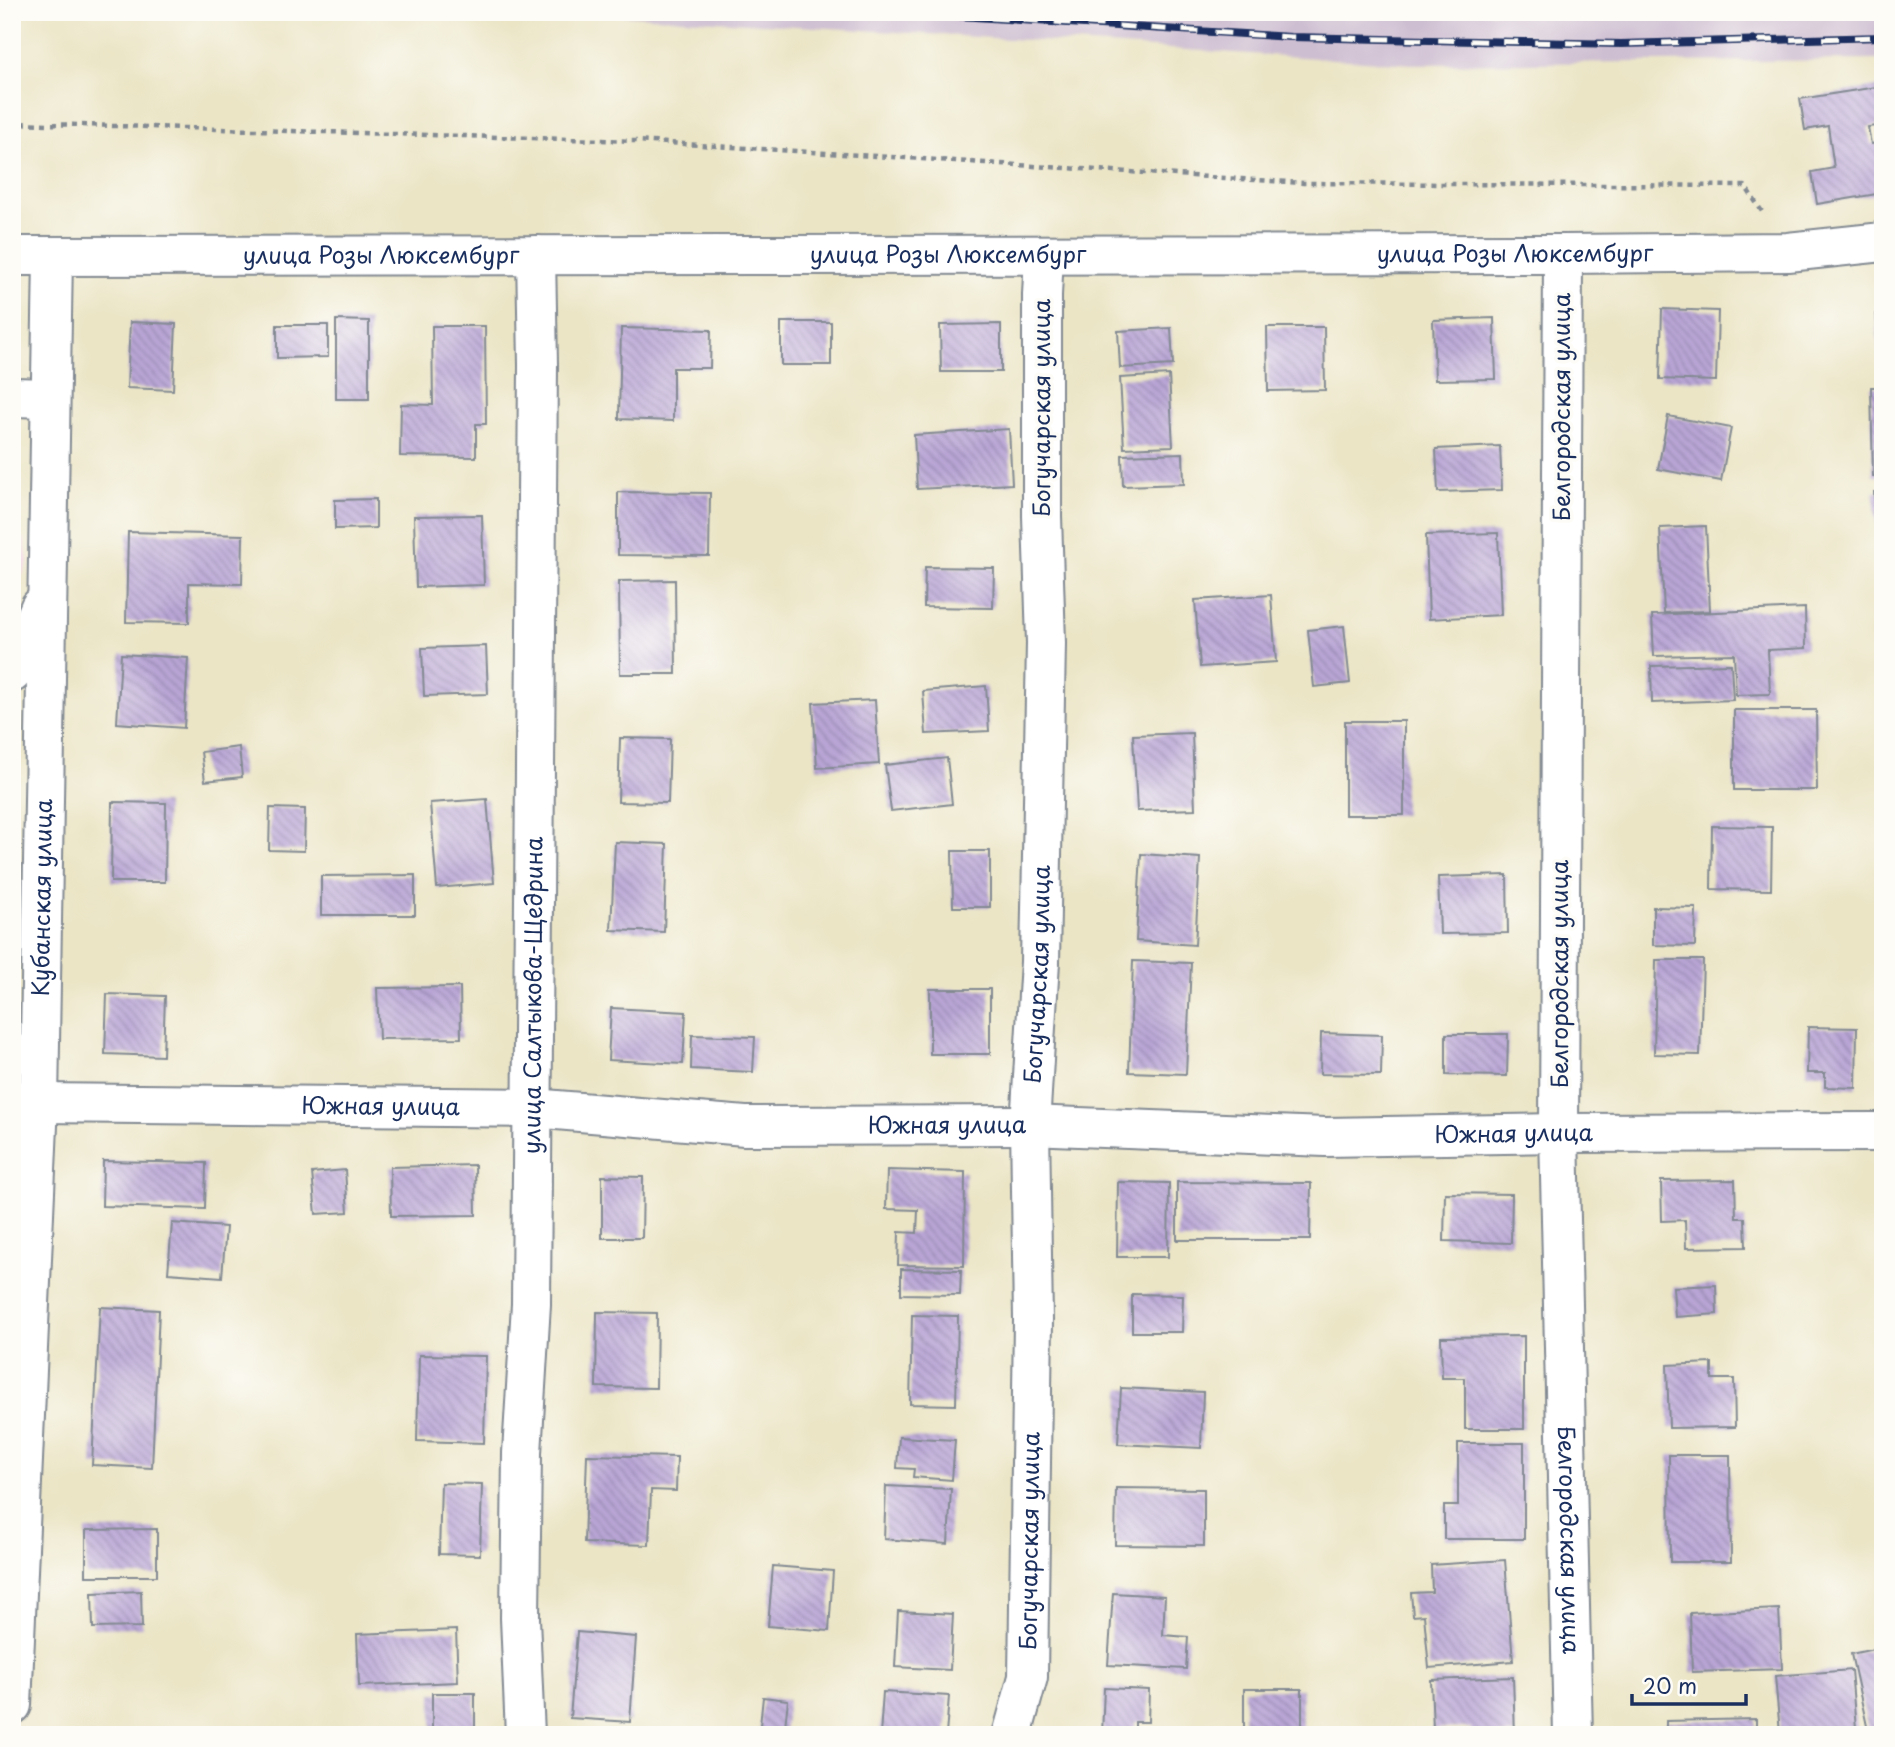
<svg xmlns="http://www.w3.org/2000/svg" width="1895" height="1747" font-family="'Playpen Sans',sans-serif">
<style>
.built{fill:#f1d0e4}
.railway{fill:#cebed1}
.building{fill:url(#building-back-hatch)}
.lines{fill:none;stroke-linecap:round;stroke-linejoin:round}
.minor-casing{stroke:#838a92;stroke-width:42}
.path{stroke:#838a92;stroke-width:4.5;stroke-dasharray:5 5;stroke-linecap:butt}
.minor{stroke:#fff;stroke-width:38}
.rail-casing{stroke:#1b2f5e;stroke-width:8}
.rail{stroke:#fdfcf7;stroke-width:5;stroke-dasharray:16;stroke-linecap:butt}
.labels{text-anchor:middle;stroke-width:7;stroke-linejoin:round;paint-order:stroke}
.street-label{font-size:23px;fill:#1b2f5e;stroke:#fdfcf7}
</style>
<defs>
<pattern id="building-back-hatch" width="6" height="6" patternUnits="userSpaceOnUse" patternTransform="scale(1.75)"><rect width="6" height="6" fill="#baa6d6"/><path d="M-1 5l2 2M0 0l6 6M5-1l2 2" fill="none" stroke="#9688b1"/></pattern>
</defs>
<rect width="100%" height="100%" fill="#fdfcf7"/>
<filter id="ink" filterUnits="userSpaceOnUse"><feTurbulence type="fractalNoise" baseFrequency=".0143" numOctaves="2"/><feDisplacementMap in="SourceGraphic" scale="14" xChannelSelector="R" yChannelSelector="G"/><feConvolveMatrix kernelMatrix="1 2 1 2 8 2 1 2 1" color-interpolation-filters="sRGB"/></filter>
<filter id="wash" filterUnits="userSpaceOnUse"><feTurbulence type="fractalNoise" baseFrequency=".00686" numOctaves="4" result="noise"/><feDisplacementMap in="SourceGraphic" scale="28" xChannelSelector="R" yChannelSelector="G"/><feGaussianBlur stdDeviation="1.57" result="paint"/><feColorMatrix in="noise" values="0 0 0 0 0 0 0 0 0 0 0 0 0 0 0 0 0 1.4 0 .05"/><feComposite in="paint" operator="in"/></filter>
<g filter="url(#wash)">
<rect width="100%" height="100%" fill="#ebe5c6"/>
<path class="built" d="M12,538H24L28,562L12,600Z"/>
<path class="railway" d="M570,12H1883V60L1413,64Z"/>
<g id="blocks">
<path class="building" d="M1883,86V125L1868,127L1871,144L1883,142V193L1817,204L1812,172L1834,168L1828,126L1805,130L1800,99Z
M1876,306H1883V365H1879Z
M1662,309L1718,311L1716,381L1660,379Z
M1494,318L1496,379L1435,380L1433,320Z
M336,320L369,321V399H336Z
M130,322L176,324L173,390L127,388Z
M781,322H831V365H781Z
M1001,324V372H941L940,325Z
M277,325H328V357L277,358Z
M432,326H485L486,424H476V457L400,456L401,404L433,405Z
M1267,327H1324L1325,390L1268,391Z
M621,328L711,330L710,368H673V421L619,419Z
M1171,328L1173,365L1120,368L1118,331Z
M1169,375L1173,446L1124,448L1120,378Z
M1871,387H1883V476H1873Z
M1668,416L1731,428L1721,481L1658,469Z
M1009,429L1012,484L917,489L914,435Z
M1500,446L1502,490L1438,492L1436,449Z
M1183,453L1184,484L1123,486L1122,455Z
M1883,491V543L1878,544L1874,492Z
M618,492L710,493L709,556L618,555Z
M376,499V528L335,529V500Z
M482,515L484,585L416,587L414,516Z
M1706,526L1710,611L1664,613L1660,528Z
M128,532L243,535L242,584L189,583V623L126,622Z
M1498,533L1501,615L1429,619L1426,535Z
M925,567L994,568L993,608L924,607Z
M675,580L676,674H620L619,581Z
M1271,595L1276,662L1200,667L1195,600Z
M1805,608L1806,648L1768,650L1770,694L1736,695L1734,654L1654,656L1652,615Z
M1344,626L1350,683L1314,687L1308,630Z
M486,646L488,694L424,696L422,648Z
M121,654L188,658L184,728L117,723Z
M1731,664L1733,700L1652,703L1651,666Z
M986,686L989,731L926,734L923,691Z
M875,700L879,764L817,768L813,703Z
M1734,710H1816L1817,790H1734Z
M1345,721H1404V815H1345Z
M1192,733L1195,809L1137,811L1133,735Z
M620,738L670,739L668,803L618,802Z
M239,747L242,777L205,781L201,752Z
M947,758L952,804L891,811L885,765Z
M487,799L494,883L437,888L430,803Z
M112,802L166,803L165,882H111Z
M270,808L305,809L304,851L269,850Z
M1712,826L1772,827L1771,890L1711,889Z
M615,842L667,844L664,932L611,930Z
M952,851H990V907H953Z
M1141,854L1200,858L1195,945L1136,941Z
M415,875V915H321V876Z
M1507,875L1508,933L1440,934L1438,877Z
M1653,907L1696,908L1695,946L1653,945Z
M1656,960H1703L1700,1055L1654,1054Z
M1133,961L1191,963L1186,1074L1129,1072Z
M460,987L461,1038L379,1039L377,988Z
M930,989H990V1054H930Z
M107,994L165,996L163,1056L105,1054Z
M611,1008L686,1012L683,1064L608,1060Z
M1808,1027L1857,1028L1856,1088L1825,1087V1073H1807Z
M1321,1033L1382,1035L1381,1075L1320,1074Z
M1446,1034H1508L1507,1076L1446,1075Z
M692,1035L755,1037L753,1072L691,1069Z
M103,1161L206,1163L205,1209L102,1206Z
M475,1165L476,1215L391,1216L390,1167Z
M345,1170L348,1212L316,1214L312,1173Z
M887,1170L965,1172L964,1266L898,1265L899,1232L917,1233L918,1210L886,1209Z
M602,1176L643,1177L642,1238H602Z
M1735,1180L1736,1218H1745L1746,1247L1686,1248L1685,1220L1662,1221L1661,1181Z
M1118,1182L1169,1183L1168,1257H1117Z
M1177,1182L1311,1183L1310,1240H1177Z
M1445,1193L1512,1194L1511,1243L1444,1241Z
M172,1223L226,1227L222,1277L168,1273Z
M901,1269L961,1270L960,1295L901,1294Z
M1716,1285L1717,1314L1675,1317L1673,1287Z
M1132,1294L1183,1295L1182,1332H1132Z
M100,1307L159,1310L152,1468L92,1465Z
M597,1312L657,1313L656,1388L596,1387Z
M912,1315L958,1316L956,1405L910,1404Z
M1524,1336V1429H1465V1378H1442L1441,1337Z
M419,1355L486,1356L484,1443L417,1441Z
M1712,1363V1379H1734L1735,1427L1669,1428L1667,1365Z
M1121,1388L1203,1392L1201,1448L1118,1444Z
M899,1437L955,1440L952,1480L913,1477L914,1469L897,1468Z
M1458,1443H1524V1539H1444V1506H1458Z
M587,1455L677,1457L676,1491L651,1490L649,1545L584,1543Z
M1669,1455H1730L1731,1562H1670Z
M441,1483L482,1484L480,1555L439,1554Z
M886,1486L951,1489L948,1544L884,1539Z
M1116,1488L1204,1489V1546L1115,1545Z
M157,1529V1576H86V1530Z
M1505,1560L1513,1661L1429,1668L1424,1615L1413,1616L1411,1593L1432,1592L1431,1565Z
M773,1566L833,1571L829,1631L768,1626Z
M141,1591L142,1627L93,1628L92,1593Z
M1113,1593L1165,1596L1163,1635L1188,1637L1186,1669L1108,1665Z
M1779,1609L1782,1669L1692,1672L1690,1613Z
M898,1611L953,1614L950,1670L895,1667Z
M456,1630L458,1682L359,1686L357,1634Z
M577,1632L636,1637L630,1722L570,1718Z
M1883,1647V1735H1869L1851,1654Z
M1851,1670L1856,1728L1780,1733L1775,1676Z
M1513,1677L1515,1735H1471V1728L1433,1729L1431,1680Z
M1104,1688L1149,1690L1148,1722H1135V1735H1102Z
M1244,1689H1302V1735H1244Z
M883,1692L949,1696L946,1735H880Z
M432,1693H475V1735H432Z
M763,1697L788,1700L784,1735H759Z
M1756,1719V1735H1666V1721Z"/>
</g>
</g>
<g filter="url(#ink)">
<use href="#blocks" fill-opacity="0" stroke="#838a92" stroke-width="2"/>
<g class="lines">
<g class="minor-casing">
<g id="minor">
<path id="s1" d="M1563,254L1559,1133L1573,1735"/>
<path id="s2" d="M12,256L1563,254L1788,252L1883,242"/>
<path d="M12,397L50,398"/>
<path d="M12,673L40,607"/>
<path id="s3" d="M12,1100L39,1103L533,1108L745,1126L1030,1125L1325,1137L1559,1133L1883,1132"/>
<path id="s4" d="M12,1705L39,1103L53,257"/>
<path id="s5" d="M525,1735L520,1618L522,1453L531,1304L538,365L536,255"/>
<path id="s6" d="M1012,1735L1028,1677L1033,1320L1030,1125L1040,962L1046,643L1042,516V295L1044,255"/>
</g>
</g>
<path class="path" d="M12,123L636,141L1304,183L1745,186L1763,213"/>
<use href="#minor" class="minor"/>
<g class="rail-casing">
<path id="rail" d="M895,12L1291,37L1621,44L1883,37"/>
</g>
<use href="#rail" class="rail"/>
</g>
</g>
<g class="labels">
<g class="street-label">
<text dy="8" stroke="none"><textPath href="#s2" startOffset="1503">улица Розы Люксембург</textPath></text>
<text dy="8" stroke="none"><textPath href="#s2" startOffset="936">улица Розы Люксембург</textPath></text>
<text dy="8" stroke="none"><textPath href="#s2" startOffset="369">улица Розы Люксембург</textPath></text>
<text transform="translate(1562 407) rotate(-90)" y="8">Белгородская улица</text>
<text transform="translate(1042 408) rotate(-90)" y="8">Богучарская улица</text>
<text dy="8" stroke="none"><textPath href="#s4" startOffset="808">Кубанская улица</textPath></text>
<text transform="translate(1560 974) rotate(-90)" y="8">Белгородская улица</text>
<text dy="8" stroke="none"><textPath href="#s6" startOffset="763">Богучарская улица</textPath></text>
<text dy="8" stroke="none"><textPath href="#s5" startOffset="740">улица Салтыкова-Щедрина</textPath></text>
<text dy="8" stroke="none"><textPath href="#s3" startOffset="369">Южная улица</textPath></text>
<text dy="8" stroke="none"><textPath href="#s3" startOffset="936">Южная улица</textPath></text>
<text dy="8" stroke="none"><textPath href="#s3" startOffset="1503">Южная улица</textPath></text>
<text dy="8" stroke="none"><textPath href="#s1" startOffset="1286">Белгородская улица</textPath></text>
<text dy="8" stroke="none"><textPath href="#s6" startOffset="196">Богучарская улица</textPath></text>
</g>
</g>
<rect width="1895" height="1747" fill="none" stroke="#fdfcf7" stroke-width="42"/>
<path d="M1632 1694v10h114v-10" fill="none" stroke="#1b2f5e" stroke-width="3.5"/>
<text x="1643" y="1694" font-size="21" fill="#1b2f5e" stroke="#fdfcf7" stroke-width="5" paint-order="stroke">20 m</text>
</svg>
